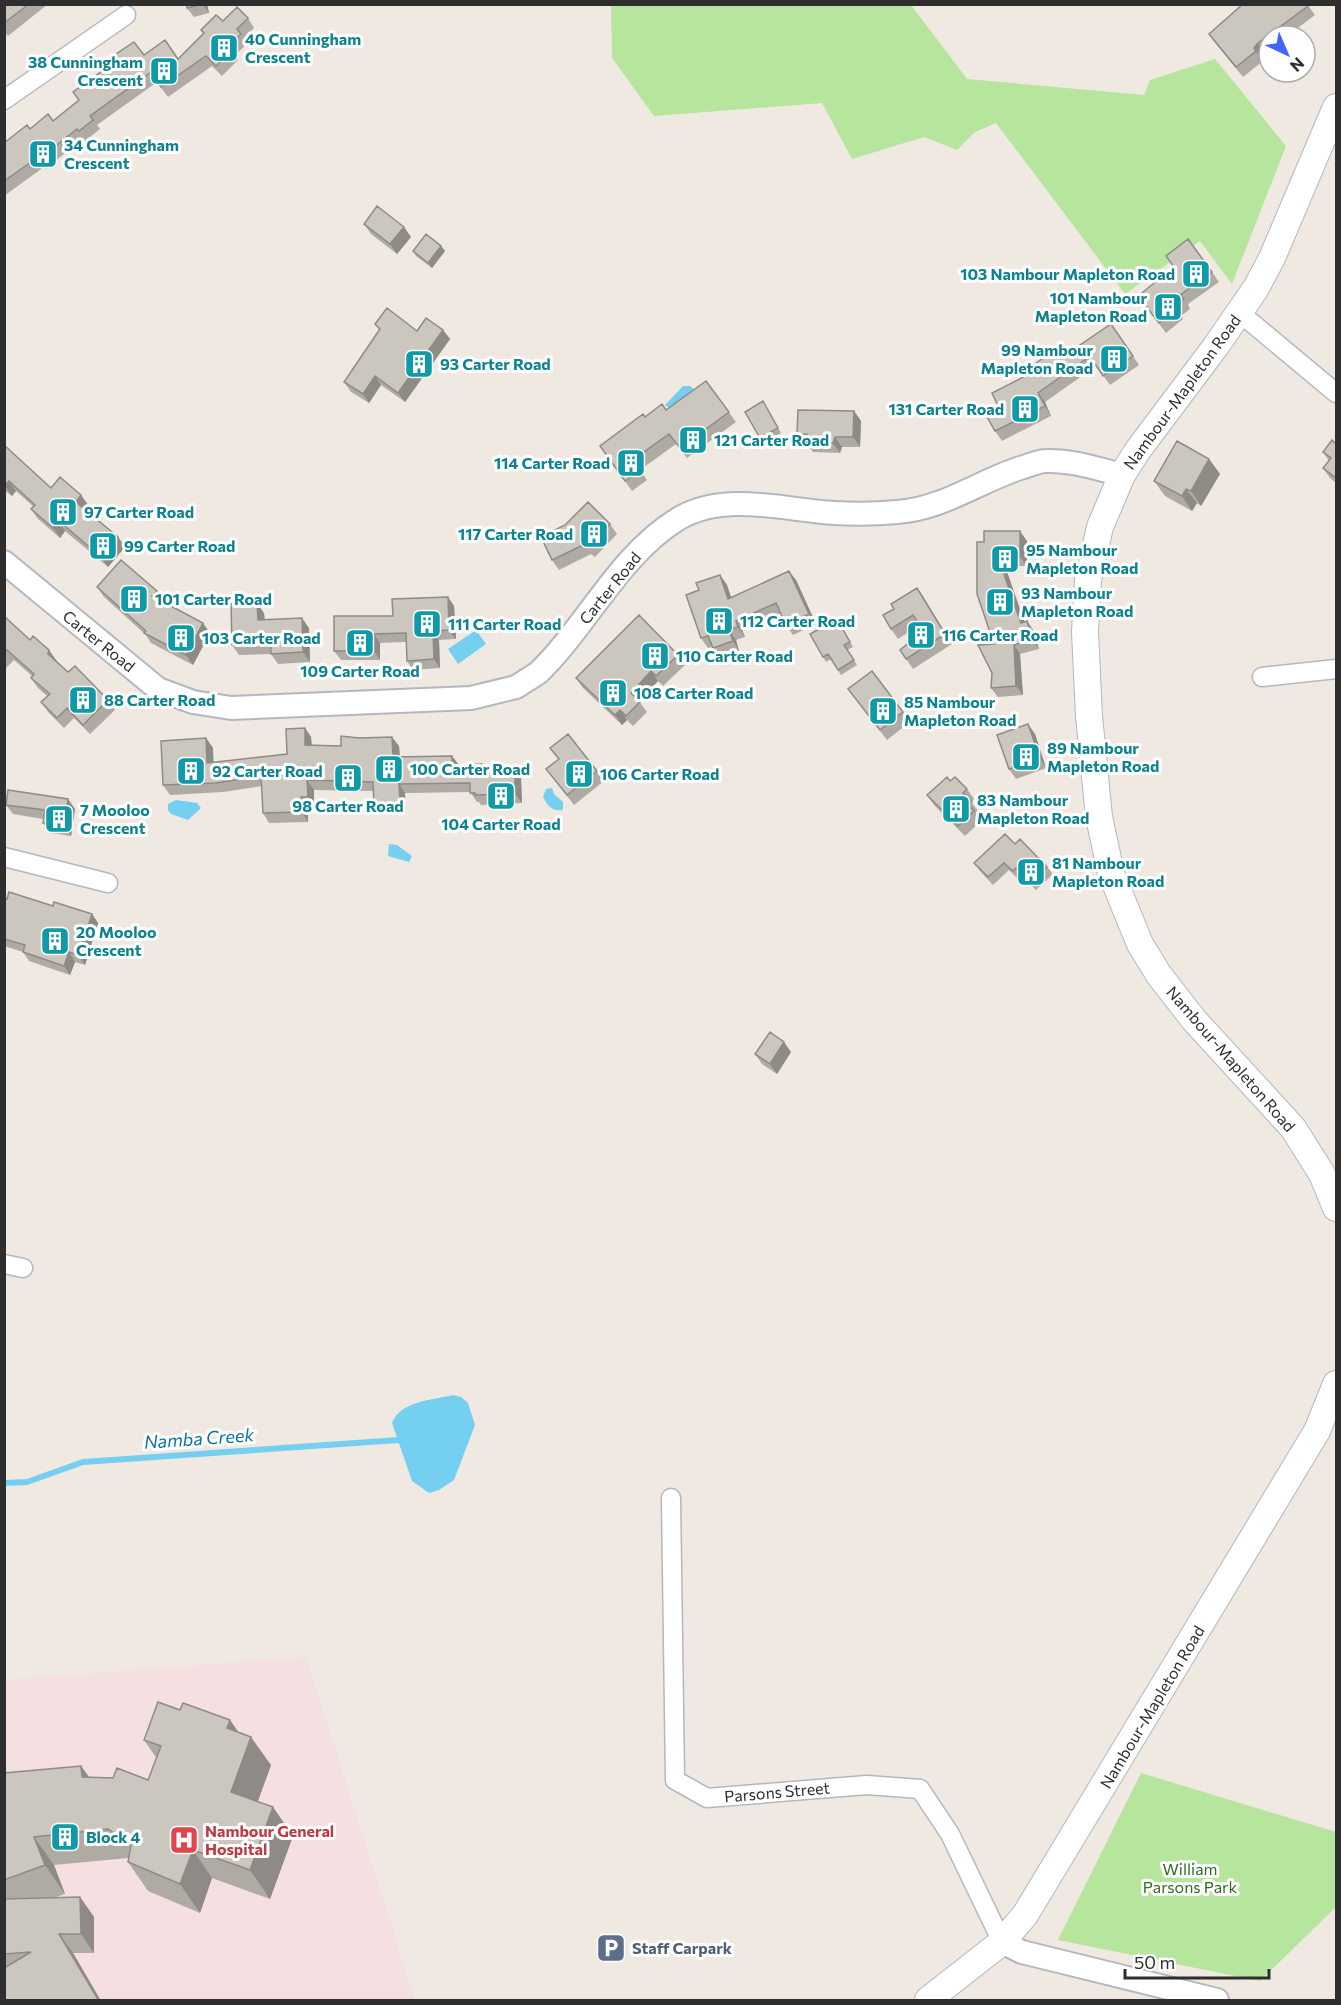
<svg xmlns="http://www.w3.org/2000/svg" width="1341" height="2005" font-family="Commissioner,sans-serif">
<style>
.medical{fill:#f5dfe0}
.green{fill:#b6e59e}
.water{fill:#75cff0}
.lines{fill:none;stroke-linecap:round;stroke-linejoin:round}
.stream{stroke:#75cff0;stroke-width:6}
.minor-casing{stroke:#b4b7c1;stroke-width:21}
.tertiary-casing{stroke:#b4b7c1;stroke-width:26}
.secondary-casing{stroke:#b4b7c1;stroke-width:28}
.minor{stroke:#fff;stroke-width:18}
.tertiary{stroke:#fff;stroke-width:22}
.secondary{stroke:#fff;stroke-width:26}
.wall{fill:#afaba4}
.shaded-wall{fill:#8e8b86}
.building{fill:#cbc7bf;stroke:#8e8b86;stroke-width:1.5}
.labels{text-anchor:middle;stroke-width:6;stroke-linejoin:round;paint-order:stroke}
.culture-label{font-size:16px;font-weight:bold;fill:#0d838f;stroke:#fff;text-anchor:start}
.street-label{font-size:16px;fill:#2e2e2e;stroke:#fff}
.health-label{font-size:16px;font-weight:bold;fill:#be3a42;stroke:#fff;text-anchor:start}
.park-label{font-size:16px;fill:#2c6e1b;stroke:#fff}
.service-label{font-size:16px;font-weight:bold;fill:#4e5e75;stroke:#fff;text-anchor:start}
.water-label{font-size:18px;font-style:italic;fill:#0d6fa3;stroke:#fff}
</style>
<rect width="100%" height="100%" fill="#efe9e1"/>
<path class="medical" d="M306,1657L415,2000H5V1680Z"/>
<path class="green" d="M611,5H911L967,79L1144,95L1150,80L1215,59L1286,146L1232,284L1200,241L1125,294L996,123L975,132L957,150L924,137L852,159L822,103L654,116L612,58Z
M1141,1773L1336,1832V1907L1260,1981L1058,1940Z"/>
<path class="water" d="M683,386H690L695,390L672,410L665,405Z
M476,630L486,644L458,664L448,649Z
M552,788L554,794L563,802V810C551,811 548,806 543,797L546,789Z
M176,800L197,803L201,808L188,820L171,814L168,810V804Z
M389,844L397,845L412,856L409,862L388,856Z
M453,1395L461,1397L468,1403L475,1425L454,1480L439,1490L429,1493L412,1481L392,1423C400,1401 433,1400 453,1395Z"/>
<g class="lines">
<path class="stream" d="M4,1483L27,1482L83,1462L399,1440"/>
<g class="minor-casing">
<path id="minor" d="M4,100L126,15
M1240,313L1336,393
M1262,677L1336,669
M4,857L108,883
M4,1264L23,1268
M671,1498L675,1780L707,1798L867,1785L920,1789L950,1834L1002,1942"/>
</g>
<g class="tertiary-casing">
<path id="tertiary" d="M4,562L158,689L193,702L231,708L471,698L516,687L538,673C587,626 618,556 678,519C724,491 784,510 834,513C855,514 876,514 897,512C942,509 978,482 1020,468C1028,466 1038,461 1046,461C1072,460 1098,469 1122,475
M1002,1942L1022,1952L1217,2000"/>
</g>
<g class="secondary-casing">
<path id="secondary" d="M1336,107L1272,258L1256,288L1216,346L1138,450L1122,475L1100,527L1088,580L1085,632L1089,716L1099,817L1111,873L1140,944L1159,975L1194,1020L1293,1128L1322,1174L1336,1208
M928,2000L1002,1942L1025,1915L1317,1431L1336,1384"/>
</g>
<use href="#minor" class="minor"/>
<use href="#tertiary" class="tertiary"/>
<use href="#secondary" class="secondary"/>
</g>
<path class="wall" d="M4,4H48L8,36L4,32Z
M186,4H207L209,13L194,17L187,8Z
M1307,4L1315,15L1287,36H1269V49L1265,52L1261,58L1263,61L1243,77L1216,44L1209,34Z
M248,18L254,28L244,38L248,43L235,55L238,60L222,76L212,66L168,97L157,82L97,125L100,129L85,141L83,138L46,169L44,167L4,196V143L30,129L53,121L144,55L178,59L204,34L201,30L223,21Z
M364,224L411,237L397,254L371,234Z
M441,246L445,251L432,268L416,256L413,251Z
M1212,272L1219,282L1188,304L1190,309L1181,316L1183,319L1166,333L1138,296Z
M375,324L417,331L443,330L450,339L405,402L381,385L369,403L351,392L344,382L379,330Z
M1111,324L1139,365L1110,385L1096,366L1045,402L1051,416L1002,441L995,431L999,408L1039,369L1068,353Z
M706,381L736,422L687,458L676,444L640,470L647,480L632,491L600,446L645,417L666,410Z
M763,401L781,433L764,443L760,438Z
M854,411L861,421L860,447H842L840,453L813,452L808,444H804L797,434Z
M1336,444V483L1330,478L1323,468L1329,461L1323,452Z
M4,445L51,488L81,495L88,505L85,509L118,537L125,547L108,567L65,531L60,538L38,519L31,509L34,507L16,491L12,496L4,490Z
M1209,459L1220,474L1201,506L1197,503L1192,511L1165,496L1154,481Z
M610,524L617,534L595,557L591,554L559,570L552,560Z
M1027,541V566H1005L1024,622L1027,621L1033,630L1039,649L1020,654L1023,695L998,697L991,688L994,644L977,542Z
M720,575L727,585L731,598L796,580L816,624L793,635L786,625L781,613L742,630L745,637L736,640L739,651L720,658L712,647L708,648L701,638L699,590Z
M97,587L157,591L163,602L210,633L193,665L151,643L146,635L104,597Z
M917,588L952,644L913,669L900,650L924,631L920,625L898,639L891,629L894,609Z
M448,597L454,606L456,639L439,640L440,668L413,670L407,661L406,642L380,643V660H341L334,651L393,616Z
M264,613L265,620L309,628L310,662L278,664L271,654L239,655L232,645Z
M4,616L30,640L56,660L68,672L108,700L115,710L90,734L74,718L64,728L48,712L41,702L47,696L38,688L31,678L32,676L14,660L4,670Z
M840,624L853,647L847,650L857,665L841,675L831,659L826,662L823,657Z
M678,655L685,665L663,686L658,681L639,701L647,712L633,726L627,720L622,725L583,688L576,678Z
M848,689L903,712L910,722L887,740Z
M305,728L311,737L312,745L399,746L400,757L485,769L515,768L521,778L522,803L481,805L479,802H477L470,792L405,793L406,813L380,814L374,805L373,791L314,790V807H308V822L269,823L263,813L262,786L223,792L170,795L163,785L206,738L213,748V763L287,754Z
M1035,734L1046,768L1016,779L1009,769Z
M550,748L597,771L604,781L574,805L546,769L559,759Z
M950,781L967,789L974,799L971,802L979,812L976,814L981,821L965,836L934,805L927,795Z
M6,805L75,809L71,836L50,833L43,823V819L13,814Z
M1015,844L1047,867L1053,874L1036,890L1022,876L1018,879L1009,870L993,885L980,871L974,863Z
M4,898L53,906L92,914L98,923L85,965L75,962L70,975L29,961L23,952L4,946Z
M791,1052L777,1074L762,1064L755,1054Z
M180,1710L230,1720L238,1732L271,1765L258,1801L293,1836L270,1899L212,1878L200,1913L148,1891L128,1862L129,1858H128L54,1865L65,1894L53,1898L80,1897L94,1917V1953H73L101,2001H4V1773L81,1766L89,1777L148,1780L157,1759L144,1740Z"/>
<path class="shaded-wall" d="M203,4H207L209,13Z
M1258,43L1265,52L1261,58L1254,48Z
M404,227L411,237L397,254L390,244Z
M441,246L445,251L432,268L428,263Z
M443,330L450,339L405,402L398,393Z
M375,376L381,385L369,403L363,394Z
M1038,393L1045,402L1051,416L1045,406Z
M854,411L861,421L860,447L853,437Z
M835,437L842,447L840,453L833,443Z
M1209,459L1220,474L1201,506L1191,491Z
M9,481L16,491L12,496L5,486Z
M1186,489L1197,503L1192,511L1182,496Z
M81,495L88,505L83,511L76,502Z
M59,521L65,531L60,538L53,528Z
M1020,531L1027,541V566L1020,557Z
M118,537L125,547L108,567L101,557Z
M998,557L1005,566L1028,632L1021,623Z
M789,571L796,580L816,624L809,614Z
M720,575L727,585L735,609L728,599Z
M917,588L924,598L952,644L945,634Z
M157,591L164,601L159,606L152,596Z
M448,597L454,606L456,639L449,630Z
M257,603L264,613L265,630L258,620Z
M302,618L309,628L310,662L303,652Z
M736,621L742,630L745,637L738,627Z
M1027,621L1033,630L1039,649L1032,639Z
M203,623L210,633L193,665L186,655Z
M729,630L736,640L739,651L733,641Z
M433,631L439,640L440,668L434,659Z
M374,634L380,643V660L374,651Z
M1014,645L1020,654L1023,695L1016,686Z
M49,650L56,660L55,664L48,654Z
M651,671L658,681L638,702L631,693Z
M620,710L627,720L622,725L615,715Z
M1028,724L1035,734L1046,768L1040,758Z
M305,728L311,737L312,755L305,745Z
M392,737L399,746L400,766L393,757Z
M206,738L213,748L214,773L207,763Z
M452,756L459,765L452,766Z
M515,768L521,778L522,803L515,794Z
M307,780L314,790V807L308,797Z
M399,784L405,793L406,813L400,804Z
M301,797L308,807V822L302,812Z
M68,799L75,809L71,836L64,826Z
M92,914L98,923L85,965L78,955Z
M69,952L75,962L70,975L64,966Z
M784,1042L791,1052L777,1074L770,1064Z
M230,1720L248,1746L251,1737L271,1765L251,1820L231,1792L227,1728Z
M81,1766L101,1794L82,1777Z
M273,1807L293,1836L270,1899L250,1870Z
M34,1837L54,1865L65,1894L45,1865Z
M193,1850L212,1878L200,1913L180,1884Z
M80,1897L94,1917V1953L81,1934Z
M59,1934L73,1953L101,2001H99Z"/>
<path class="building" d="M4,4H29L4,23Z
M186,4H202L187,8Z
M1243,4H1307L1308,6L1258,43L1254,48L1256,51L1236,67L1209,34Z
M237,7L248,18L237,29L241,34L228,47L232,51L216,66L206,56L161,87L151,72L90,116L93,120L79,131L77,129L39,159L38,157L4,181V143L27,125L30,129L48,114L53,121L79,100L73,92L119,59L116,54L134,42L144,55L165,40L178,59L204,33L201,30L216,15L223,21Z
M377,206L404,227L390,244L364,224Z
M426,234L441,246L428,263L413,251Z
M1188,239L1212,272L1180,295L1184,299L1174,306L1176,309L1159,323L1138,296L1174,267L1166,256Z
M387,308L417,331L426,318L443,330L398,393L375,376L363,394L344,382L380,329L375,324Z
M1111,324L1133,356L1103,376L1090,356L1038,393L1045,406L995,431L986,415L999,408L992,393L1039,369L1035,364L1062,344L1068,353Z
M706,381L729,412L680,448L669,434L633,460L640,470L625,481L600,446L643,414L645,417L662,404L666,410Z
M763,401L778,428L760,438L745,412Z
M798,410L854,411L853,437H835L833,443L806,442L807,434H797Z
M1332,440L1336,444V478L1323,468L1331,458L1323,452Z
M1177,441L1209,459L1191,491L1186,489L1182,496L1154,481Z
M4,445L51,488L60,477L81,495L76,502L118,537L101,557L59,521L53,528L31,509L35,505L9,481L4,486Z
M588,502L610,524L588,547L585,544L552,560L541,537L565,525Z
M984,531H1020V557H998L1021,623L1027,621L1032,639L1014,645L1016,686L991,688L992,673L978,645L994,644L977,594V542H984Z
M121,560L157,591L152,596L203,623L186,655L144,633L146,631L97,587Z
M789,571L809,614L786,625L776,603L736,621L738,627L729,630L733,641L713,648L708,636L701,638L686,595L699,590L696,583L720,575L728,599Z
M917,588L945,634L906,659L900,650L924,631L913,615L891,629L883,615L894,609L891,604Z
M448,597L449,630L433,631L434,659L407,661L406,633L374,634V651H334V616H393L392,599Z
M257,603L258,620L302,618L303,652L271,654V644L232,645L231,604Z
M639,615L678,655L656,676L651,671L631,693L640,702L626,716L620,710L615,715L576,678Z
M4,616L30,640L33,636L49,650L48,654L68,672L75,666L108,700L83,725L67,708L57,718L41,702L50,694L31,678L34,674L7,650L4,653Z
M837,619L850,642L844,645L854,660L838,670L828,654L823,657L810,634Z
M872,671L903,712L880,730L848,689Z
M1028,724L1040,758L1009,769L997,735Z
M305,728V745L341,746V736L359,738L392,737L393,757L452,756V766L482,764V770L515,768V794L475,795V793H470V783L399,784L400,804L374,805L373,782L307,780L308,797H301L302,812L263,813L261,776L216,783L163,785L161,741L206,738L207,763L287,754L286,729Z
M568,734L597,771L567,795L546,769L559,759L550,748Z
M947,777L950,781L955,777L967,789L963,793L972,802L968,805L974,811L958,826L927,795Z
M8,790L68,799L64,826L43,823L45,810L6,805Z
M1005,834L1015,844L1020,839L1047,867L1031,883L1016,868L1013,871L1004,863L988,877L974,863Z
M9,892L53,906L54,902L92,914L78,955L69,952L64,966L23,952L25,945L4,939V898L7,899Z
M770,1032L784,1042L770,1064L755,1054Z
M158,1702L180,1710L183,1703L230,1720L227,1728L251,1737L231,1792L273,1807L250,1870L193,1850L180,1884L128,1862L131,1845L108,1829L34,1837L45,1865L4,1880V1773L81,1766L82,1777L113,1778L117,1768L148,1780L161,1746L144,1740Z
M80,1897L81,1934H59L99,2001H4V1968L31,1952L4,1954V1899Z"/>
<defs>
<g id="building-square" transform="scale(1.5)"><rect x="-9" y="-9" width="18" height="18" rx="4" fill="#0f9aa8" stroke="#fff"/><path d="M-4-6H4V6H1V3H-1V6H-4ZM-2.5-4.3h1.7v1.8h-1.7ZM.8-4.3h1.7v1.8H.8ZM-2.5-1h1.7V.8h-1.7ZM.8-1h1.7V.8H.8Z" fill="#fff"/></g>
<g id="hospital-square" transform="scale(1.5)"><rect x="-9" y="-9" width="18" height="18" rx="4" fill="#e0444e" stroke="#fff"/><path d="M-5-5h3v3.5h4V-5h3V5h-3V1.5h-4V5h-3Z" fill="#fff"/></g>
<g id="parking-square" transform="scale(1.5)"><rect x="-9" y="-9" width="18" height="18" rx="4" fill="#5c6f8a" stroke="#fff"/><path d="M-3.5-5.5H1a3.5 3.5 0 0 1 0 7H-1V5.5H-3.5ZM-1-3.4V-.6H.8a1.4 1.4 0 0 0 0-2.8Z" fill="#fff"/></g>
</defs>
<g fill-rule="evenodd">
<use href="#building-square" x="224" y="48"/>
<use href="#building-square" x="164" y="71"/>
<use href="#building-square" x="43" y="154"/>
<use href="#building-square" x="1196" y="274"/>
<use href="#building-square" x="1168" y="307"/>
<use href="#building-square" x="1114" y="359"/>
<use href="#building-square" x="419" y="364"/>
<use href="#building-square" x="1025" y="409"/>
<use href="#building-square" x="693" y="440"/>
<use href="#building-square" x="631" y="463"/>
<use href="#building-square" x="63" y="512"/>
<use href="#building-square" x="594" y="534"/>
<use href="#building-square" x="103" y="546"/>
<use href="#building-square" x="1005" y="559"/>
<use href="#building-square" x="134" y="599"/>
<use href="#building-square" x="1000" y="602"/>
<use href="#building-square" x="719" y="621"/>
<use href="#building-square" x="427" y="624"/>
<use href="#building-square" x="921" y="635"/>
<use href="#building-square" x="181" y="638"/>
<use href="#building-square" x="360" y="643"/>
<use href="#building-square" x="655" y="656"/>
<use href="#building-square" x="613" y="693"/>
<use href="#building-square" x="83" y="700"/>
<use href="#building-square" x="883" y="711"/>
<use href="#building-square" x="1026" y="757"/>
<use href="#building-square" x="389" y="769"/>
<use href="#building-square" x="191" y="771"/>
<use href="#building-square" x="579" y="774"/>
<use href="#building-square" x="348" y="778"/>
<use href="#building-square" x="501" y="796"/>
<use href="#building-square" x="956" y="809"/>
<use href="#building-square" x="59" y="819"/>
<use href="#building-square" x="1031" y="872"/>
<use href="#building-square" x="55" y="941"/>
<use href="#building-square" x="65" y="1837"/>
<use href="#hospital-square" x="184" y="1840"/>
<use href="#parking-square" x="611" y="1948"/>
</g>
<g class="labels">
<g class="culture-label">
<text x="245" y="45">40 Cunningham<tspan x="245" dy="18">Crescent</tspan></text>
<text x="143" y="68" text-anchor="end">38 Cunningham<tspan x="143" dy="18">Crescent</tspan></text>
<text x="64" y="151">34 Cunningham<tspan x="64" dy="18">Crescent</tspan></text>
<text x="1175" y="280" text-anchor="end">103 Nambour Mapleton Road</text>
<text x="1147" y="304" text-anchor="end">101 Nambour<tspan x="1147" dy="18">Mapleton Road</tspan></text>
<text x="1093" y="356" text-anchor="end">99 Nambour<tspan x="1093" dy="18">Mapleton Road</tspan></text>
<text x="440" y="370">93 Carter Road</text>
<text x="1004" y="415" text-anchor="end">131 Carter Road</text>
<text x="714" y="446">121 Carter Road</text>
<text x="610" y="469" text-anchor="end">114 Carter Road</text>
<text x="84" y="518">97 Carter Road</text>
<text x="573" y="540" text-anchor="end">117 Carter Road</text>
<text x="124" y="552">99 Carter Road</text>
<text x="1026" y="556">95 Nambour<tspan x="1026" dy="18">Mapleton Road</tspan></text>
<text x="1021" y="599">93 Nambour<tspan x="1021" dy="18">Mapleton Road</tspan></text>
<text x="155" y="605">101 Carter Road</text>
<text x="740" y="627">112 Carter Road</text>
<text x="448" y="630">111 Carter Road</text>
<text x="942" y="641">116 Carter Road</text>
<text x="202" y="644">103 Carter Road</text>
<text x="676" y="662">110 Carter Road</text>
<text x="360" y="677" text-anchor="middle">109 Carter Road</text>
<text x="634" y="699">108 Carter Road</text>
<text x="104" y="706">88 Carter Road</text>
<text x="904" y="708">85 Nambour<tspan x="904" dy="18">Mapleton Road</tspan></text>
<text x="1047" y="754">89 Nambour<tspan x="1047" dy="18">Mapleton Road</tspan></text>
<text x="410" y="775">100 Carter Road</text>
<text x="212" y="777">92 Carter Road</text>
<text x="600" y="780">106 Carter Road</text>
<text x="977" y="806">83 Nambour<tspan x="977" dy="18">Mapleton Road</tspan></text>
<text x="348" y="812" text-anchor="middle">98 Carter Road</text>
<text x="80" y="816">7 Mooloo<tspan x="80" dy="18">Crescent</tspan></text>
<text x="501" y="830" text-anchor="middle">104 Carter Road</text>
<text x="1052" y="869">81 Nambour<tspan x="1052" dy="18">Mapleton Road</tspan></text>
<text x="76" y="938">20 Mooloo<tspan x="76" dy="18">Crescent</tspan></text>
<text x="86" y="1843">Block 4</text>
</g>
<g class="street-label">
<text transform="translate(1182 392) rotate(-54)" y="6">Nambour-Mapleton Road</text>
<text transform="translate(610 588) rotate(-51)" y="6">Carter Road</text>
<text transform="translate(99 641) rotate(39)" y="6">Carter Road</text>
<text transform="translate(1231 1059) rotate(49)" y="6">Nambour-Mapleton Road</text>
<text transform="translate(1152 1707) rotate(-59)" y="6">Nambour-Mapleton Road</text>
<text transform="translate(777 1792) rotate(-5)" y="6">Parsons Street</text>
</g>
<g class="health-label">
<text x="205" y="1837">Nambour General<tspan x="205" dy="18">Hospital</tspan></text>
</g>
<g class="park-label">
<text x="1190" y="1875">William<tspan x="1190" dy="18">Parsons Park</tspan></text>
</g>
<g class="service-label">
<text x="632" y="1954">Staff Carpark</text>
</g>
<g class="water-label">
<text transform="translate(199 1439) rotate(-4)" y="6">Namba Creek</text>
</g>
</g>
<rect width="1341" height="2005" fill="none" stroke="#2e2e2e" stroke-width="12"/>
<g transform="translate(1287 54) rotate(136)"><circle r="28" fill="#ffffff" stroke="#ababab" stroke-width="1.5"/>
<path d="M0-4.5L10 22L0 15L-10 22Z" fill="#4264fb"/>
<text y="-9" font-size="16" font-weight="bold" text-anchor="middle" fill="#2e2e2e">N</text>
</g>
<path d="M1125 1969v9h144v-9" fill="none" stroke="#2e2e2e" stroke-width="3"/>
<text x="1134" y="1969" font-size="18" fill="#2e2e2e" stroke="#ffffff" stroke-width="4.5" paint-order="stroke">50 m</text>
</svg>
